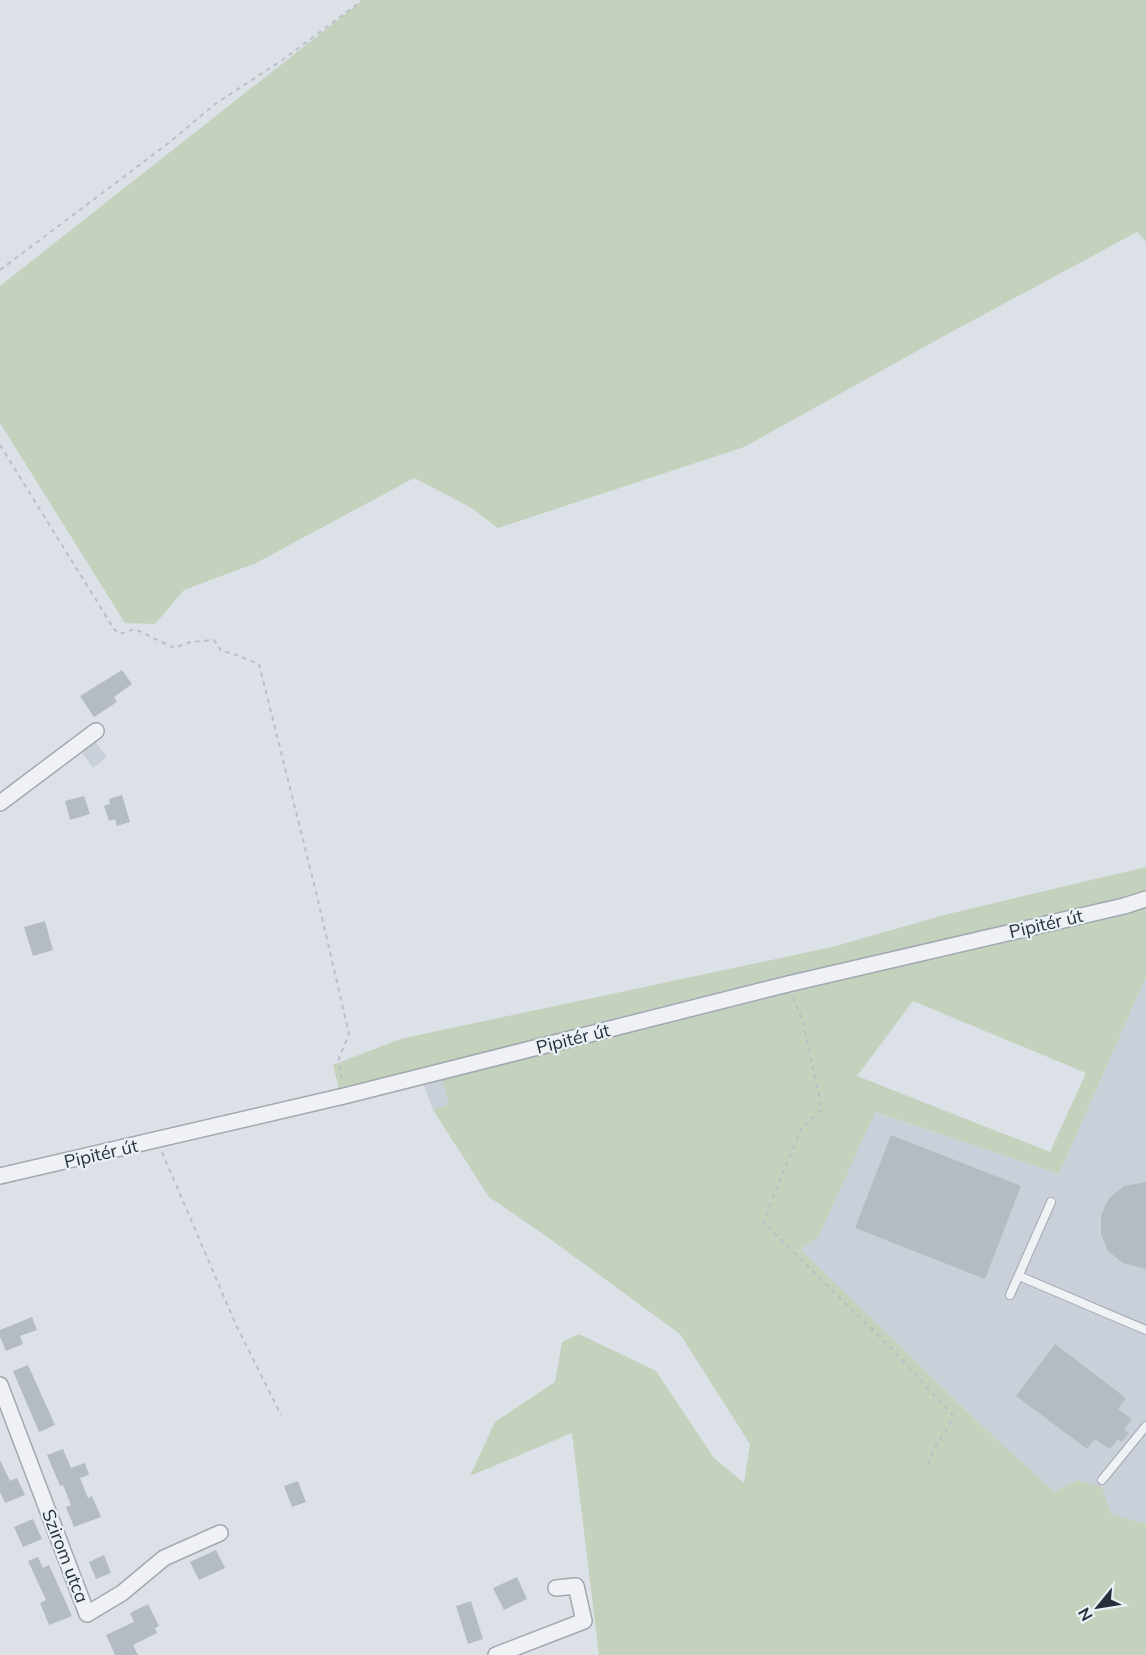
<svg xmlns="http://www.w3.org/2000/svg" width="1146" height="1655" font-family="Mulish,sans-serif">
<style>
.built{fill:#cad0d9}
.green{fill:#c4d1bd;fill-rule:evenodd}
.building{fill:#b4bbc3}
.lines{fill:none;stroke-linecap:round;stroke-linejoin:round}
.service-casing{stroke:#a2a8b1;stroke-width:10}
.minor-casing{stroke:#a2a8b1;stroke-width:18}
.path{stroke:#bbbfc5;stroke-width:2;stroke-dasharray:4.5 4.5;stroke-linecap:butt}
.service{stroke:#eff1f5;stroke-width:8}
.minor{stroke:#eff1f5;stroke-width:15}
.labels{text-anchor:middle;stroke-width:4.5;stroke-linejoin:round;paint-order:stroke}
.street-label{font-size:18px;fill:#26303d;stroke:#ebf0f4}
</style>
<rect width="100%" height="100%" fill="#dce1e7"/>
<path class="built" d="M94,740L107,757L93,768L80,750Z
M1146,977V1524L1111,1514L1078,1480L1054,1492L974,1418L800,1249L818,1238L874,1112L1059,1174Z
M441,1076L450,1104L433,1110L423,1083Z"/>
<path class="green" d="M363,0H1146V242L1137,232L944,336L744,447L498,528L470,507L414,478L256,563L184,590L155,624L125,623L0,423V286Z
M1146,867V977L1059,1174L875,1112L818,1238L800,1249L974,1418L1054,1492L1078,1480L1102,1487L1111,1514L1146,1524V1655H599L572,1433L470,1476L495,1422L555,1382L562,1342L579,1334L656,1371L714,1458L744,1483L750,1444L680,1334L546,1236L489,1197L433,1110L449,1104L441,1077L343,1104L333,1065L400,1039L832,947L948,914ZM913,1001L1086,1073L1050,1152L857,1076Z"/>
<path class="building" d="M122,670L132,684L114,697L117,702L94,717L80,696Z
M122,795L130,822L117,826L115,819L109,821L104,806L110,804L109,799Z
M84,796L90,814L70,820L65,801Z
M45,921L53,950L33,956L24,927Z
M891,1135L1021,1186L985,1279L855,1228Z
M1146,1182V1269L1123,1263L1108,1251L1101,1234V1215L1109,1198L1124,1186Z
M32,1317L37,1330L20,1336L23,1344L6,1351L0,1337V1330Z
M1055,1344L1126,1398L1118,1409L1132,1419L1124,1430L1129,1433L1122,1442L1118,1439L1110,1449L1095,1439L1087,1449L1016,1396Z
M28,1365L55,1425L39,1432L13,1371Z
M63,1449L71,1468L85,1463L89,1475L80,1478L88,1498L92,1496L101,1517L74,1527L66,1507L71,1505L63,1485L60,1486L47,1455Z
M0,1460L10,1481L17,1478L25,1495L5,1503L0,1492Z
M298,1481L306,1502L292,1507L284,1486Z
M33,1519L42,1539L23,1547L14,1527Z
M216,1550L225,1568L199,1580L190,1562Z
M104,1555L111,1573L96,1579L89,1562Z
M38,1557L43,1568L49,1565L72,1616L49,1625L40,1603L46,1600L28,1561Z
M517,1577L527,1599L504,1610L493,1588Z
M471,1601L483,1639L468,1644L456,1606Z
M148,1604L159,1626L155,1628L157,1633L133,1645L138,1655H115L106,1635L134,1622L130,1613Z"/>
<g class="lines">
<g class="service-casing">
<path id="service" d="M1019,1276L1146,1330
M1010,1295L1051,1202
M1102,1480L1146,1426"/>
</g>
<g class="minor-casing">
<path id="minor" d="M0,803L96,731
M0,1176L344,1096L788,984L1124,906L1146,899
M0,1385L87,1614L122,1593L164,1558L220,1533
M496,1655L584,1621L576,1586L556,1588"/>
</g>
<path class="path" d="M0,270L170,142L215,104L281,61L359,3L361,0
M0,445L114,629L119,634L135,629L174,648L191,642L214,640L221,651L231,653L259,664L317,896L349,1034L339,1058L342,1083
M793,997L803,1022L822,1109L801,1129L763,1222L891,1348L953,1416C947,1434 933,1445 928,1464
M162,1152L236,1325L281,1415"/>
<use href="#service" class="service"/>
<use href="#minor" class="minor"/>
</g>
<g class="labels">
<g class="street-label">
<text transform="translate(1046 924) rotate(-13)" y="6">Pipitér út</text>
<text transform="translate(573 1039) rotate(-14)" y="6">Pipitér út</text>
<text transform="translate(101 1154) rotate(-13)" y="6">Pipitér út</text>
<text transform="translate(65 1556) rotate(69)" y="6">Szirom utca</text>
</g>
</g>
<g transform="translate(1098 1607) rotate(240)" stroke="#ebf0f4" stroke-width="4.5" paint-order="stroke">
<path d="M0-4.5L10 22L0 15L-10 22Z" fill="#26303d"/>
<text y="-9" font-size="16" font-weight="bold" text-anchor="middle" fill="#26303d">N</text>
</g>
</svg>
